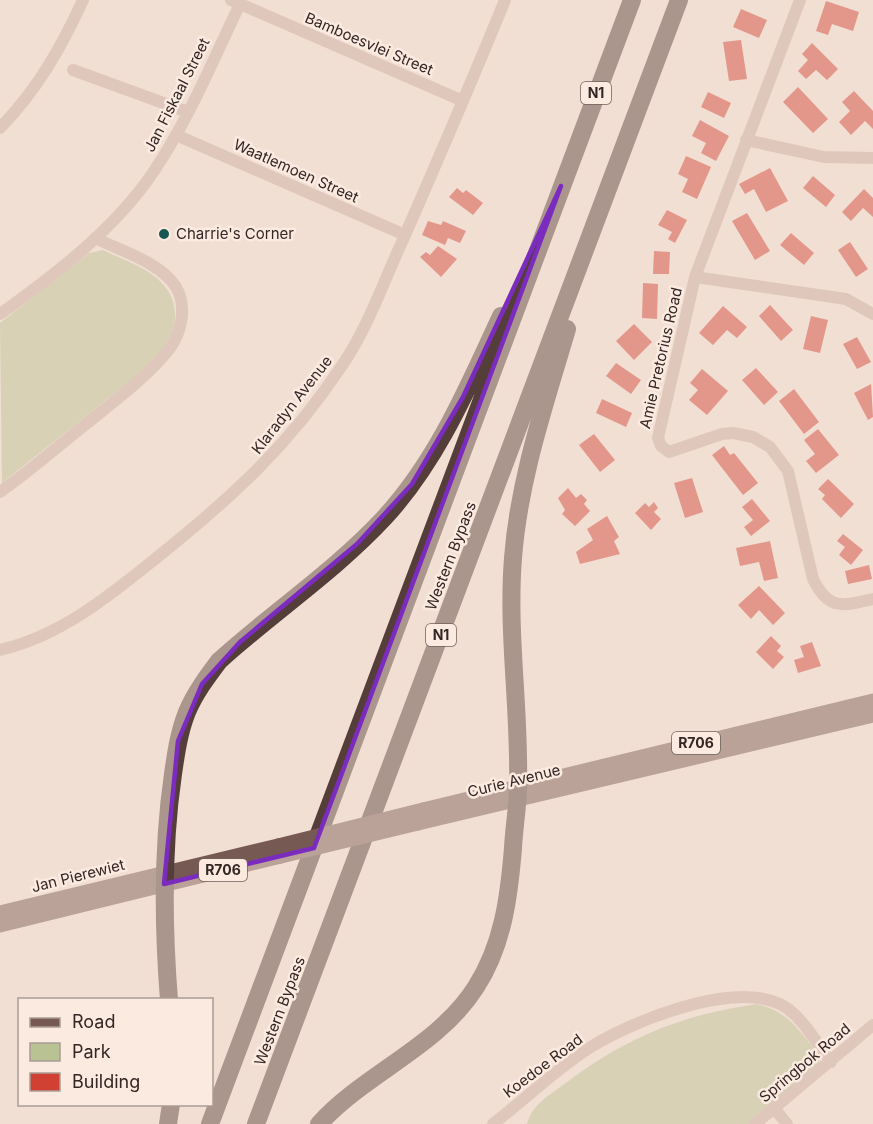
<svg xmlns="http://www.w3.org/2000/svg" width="873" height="1124" font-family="Inter,sans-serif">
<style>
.green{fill:#b9c293}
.building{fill:#d04134}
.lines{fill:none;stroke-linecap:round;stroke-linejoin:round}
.minor{stroke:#cbac9f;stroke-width:12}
.major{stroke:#775953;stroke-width:15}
.highway{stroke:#553e3a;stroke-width:18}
.major-bridge{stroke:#775953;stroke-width:15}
.marked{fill:none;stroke:#7b2cbf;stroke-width:4.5;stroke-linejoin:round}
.poi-dot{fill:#175752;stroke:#faeae0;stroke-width:2}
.labels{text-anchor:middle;stroke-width:5;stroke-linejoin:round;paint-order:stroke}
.shield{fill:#faeae0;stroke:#6f615c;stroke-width:1.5}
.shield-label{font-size:14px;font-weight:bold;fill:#332624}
.street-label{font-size:15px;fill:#332624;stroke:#faeae0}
.poi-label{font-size:15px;fill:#332624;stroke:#faeae0;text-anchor:start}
</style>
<rect width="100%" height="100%" fill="#f2dfd4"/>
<path class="green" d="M103,250C123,260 153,269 166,288C176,301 178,320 171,335C155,366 121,388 95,409C64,434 33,458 2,483L0,323L89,253Z
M756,1004C789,1011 799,1031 820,1056L819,1069L752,1124H527C532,1105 547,1097 563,1085C625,1038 678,1016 756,1004Z"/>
<path class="building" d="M826,1L859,12L853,31L832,24L828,35L816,31Z
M741,9L767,20L759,38L733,27Z
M741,40L747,79L729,81L723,42Z
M812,43L838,69L827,80L816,70L806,79L798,71L808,60L802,54Z
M798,87L828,119L813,133L783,102Z
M854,91L873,111V129L865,121L851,135L839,122L850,111L842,102Z
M708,92L731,103L724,118L701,107Z
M700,120L729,136L716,161L701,153L706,143L692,136Z
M686,156L711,167L697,199L682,192L688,179L678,174Z
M770,168L788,201L766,212L754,189L745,194L739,184Z
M813,176L835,195L826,207L803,188Z
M457,188L463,193L466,190L483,203L473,215L449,197Z
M864,189L873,198V217L863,208L851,221L842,212Z
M667,210L687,220L675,243L668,239L672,232L658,225Z
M747,213L770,251L755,260L732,221Z
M428,221L441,225L443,221L466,231L460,243L448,238L445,245L422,235Z
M791,233L814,253L804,265L780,245Z
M850,242L868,269L856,277L838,250Z
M438,246L457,259L441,277L420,257L426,252L430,255Z
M654,251L670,252L669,274H653Z
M643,283L658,284L657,319L642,318Z
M770,305L793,330L781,341L759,316Z
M723,306L747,327L737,338L727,330L713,345L699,333Z
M811,316L828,320L820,353L803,349Z
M634,324L652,342L634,360L616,341Z
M857,337L871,362L857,369L843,344Z
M616,363L641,380L631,394L606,376Z
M756,368L778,392L764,405L742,380Z
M702,369L728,391L707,415L689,400L698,390L690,383Z
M871,384L873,417L868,420L854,393Z
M794,389L819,422L804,434L779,401Z
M602,399L632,413L626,427L596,413Z
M818,429L839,455L816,473L806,461L815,454L804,440Z
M594,434L615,460L600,472L579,445Z
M724,446L730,455L734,453L758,483L743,495L712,455Z
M692,478L703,512L685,518L674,483Z
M828,479L854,504L841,518L822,499L825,495L818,489Z
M568,488L576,498L581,494L587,500L584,504L590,511L575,526L562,514L565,510L558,498Z
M752,499L770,521L751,536L744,527L753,520L742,507Z
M654,502L658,508L654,512L661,519L651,530L635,513L645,503L649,507Z
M607,516L619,537L614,541L620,554L580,564L576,552L593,540L587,529Z
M843,534L863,550L851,565L839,555L845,547L837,541Z
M770,541L778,578L764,581L759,562L740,566L736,548Z
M869,565L872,579L848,584L845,571Z
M759,586L785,613L773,625L759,610L751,619L738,605Z
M771,636L781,646L777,651L784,657L773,669L756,652Z
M812,642L821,666L798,673L794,660L804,657L800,646Z"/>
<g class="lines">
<path class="minor" d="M231,0L463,101
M800,0L695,277L658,438L661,446L669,452L722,434L733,433L753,437L770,447L788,471L813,579C829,611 842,606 873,599
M73,70L188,112
M0,128C37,90 61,48 83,0
M176,135L405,235
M746,140L824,157L873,158
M695,277L846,299L873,314
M0,314C55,275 116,228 154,171C189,119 213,60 240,4
M0,492C30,471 57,447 86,424C113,402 149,376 170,348C182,331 187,306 176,287C160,262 121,251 95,238
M0,650C60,636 108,597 155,559C230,499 289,446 343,364C368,327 383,283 402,242C437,162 472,81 505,0
M774,1108L787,1124
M493,1124C524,1100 553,1072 586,1050C629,1022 730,981 780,1004C801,1014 817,1044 831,1062
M755,1124L873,1025"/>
<path class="major" d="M423,810L873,701
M418,823L873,715
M0,913L278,846
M0,925L281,856"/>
<path class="highway" d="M169,1000C163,924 162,849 173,774C176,753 179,732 187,712C195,693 207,677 219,661C273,612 335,571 385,517C438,459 468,387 501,316
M168,1124L171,1104
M210,1124L632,0
M256,1124L679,0
M319,1124C365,1073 438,1047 476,987C503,945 509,897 513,848C514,827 518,806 518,785C520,709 507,634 513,558C519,479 545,404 567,329"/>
<path class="major-bridge" d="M278,846L423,810
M281,856L418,823"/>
</g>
<path d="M0 0H873V1124H0ZM561,186L314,848L164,884L178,741L202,684L240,642L357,544L412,484L463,397Z" fill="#f2dfd4" fill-opacity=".55" fill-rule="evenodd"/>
<path class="marked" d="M561,186L314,848L164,884L178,741L202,684L240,642L357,544L412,484L463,397Z"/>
<circle class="poi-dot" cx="164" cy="234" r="6"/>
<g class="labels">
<g class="shield">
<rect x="581" y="82" width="30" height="22" rx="4.5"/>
<rect x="426" y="624" width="30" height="22" rx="4.5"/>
<rect x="672" y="732" width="48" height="22" rx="4.5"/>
<rect x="199" y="859" width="48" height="22" rx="4.5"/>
</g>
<g class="shield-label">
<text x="596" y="98">N1</text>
<text x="441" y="640">N1</text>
<text x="696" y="748">R706</text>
<text x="223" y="875">R706</text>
</g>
<g class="street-label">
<text transform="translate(369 44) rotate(23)" y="5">Bamboesvlei Street</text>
<text transform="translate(177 95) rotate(-63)" y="5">Jan Fiskaal Street</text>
<text transform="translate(296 171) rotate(24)" y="5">Waatlemoen Street</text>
<text transform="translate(661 358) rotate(-77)" y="5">Amie Pretorius Road</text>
<text transform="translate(292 405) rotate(-52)" y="5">Klaradyn Avenue</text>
<text transform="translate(451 556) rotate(-69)" y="5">Western Bypass</text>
<text transform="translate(514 781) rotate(-14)" y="5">Curie Avenue</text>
<text transform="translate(78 876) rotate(-14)" y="5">Jan Pierewiet</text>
<text transform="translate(280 1011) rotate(-69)" y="5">Western Bypass</text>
<text transform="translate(805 1063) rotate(-40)" y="5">Springbok Road</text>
<text transform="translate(543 1066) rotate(-37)" y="5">Koedoe Road</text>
</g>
<g class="poi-label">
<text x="176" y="239">Charrie's Corner</text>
</g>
</g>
<rect x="18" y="998" width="195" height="108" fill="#faeae0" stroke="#aa9c95" stroke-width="1.5"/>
<rect x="30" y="1018" width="30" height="9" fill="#775953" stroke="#aa9c95" stroke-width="1.5"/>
<text x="72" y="1028" font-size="18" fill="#332624">Road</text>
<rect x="30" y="1043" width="30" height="18" fill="#b9c293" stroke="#aa9c95" stroke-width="1.5"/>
<text x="72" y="1058" font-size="18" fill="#332624">Park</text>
<rect x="30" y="1073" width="30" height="18" fill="#d04134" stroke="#aa9c95" stroke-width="1.5"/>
<text x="72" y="1088" font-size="18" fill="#332624">Building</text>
</svg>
